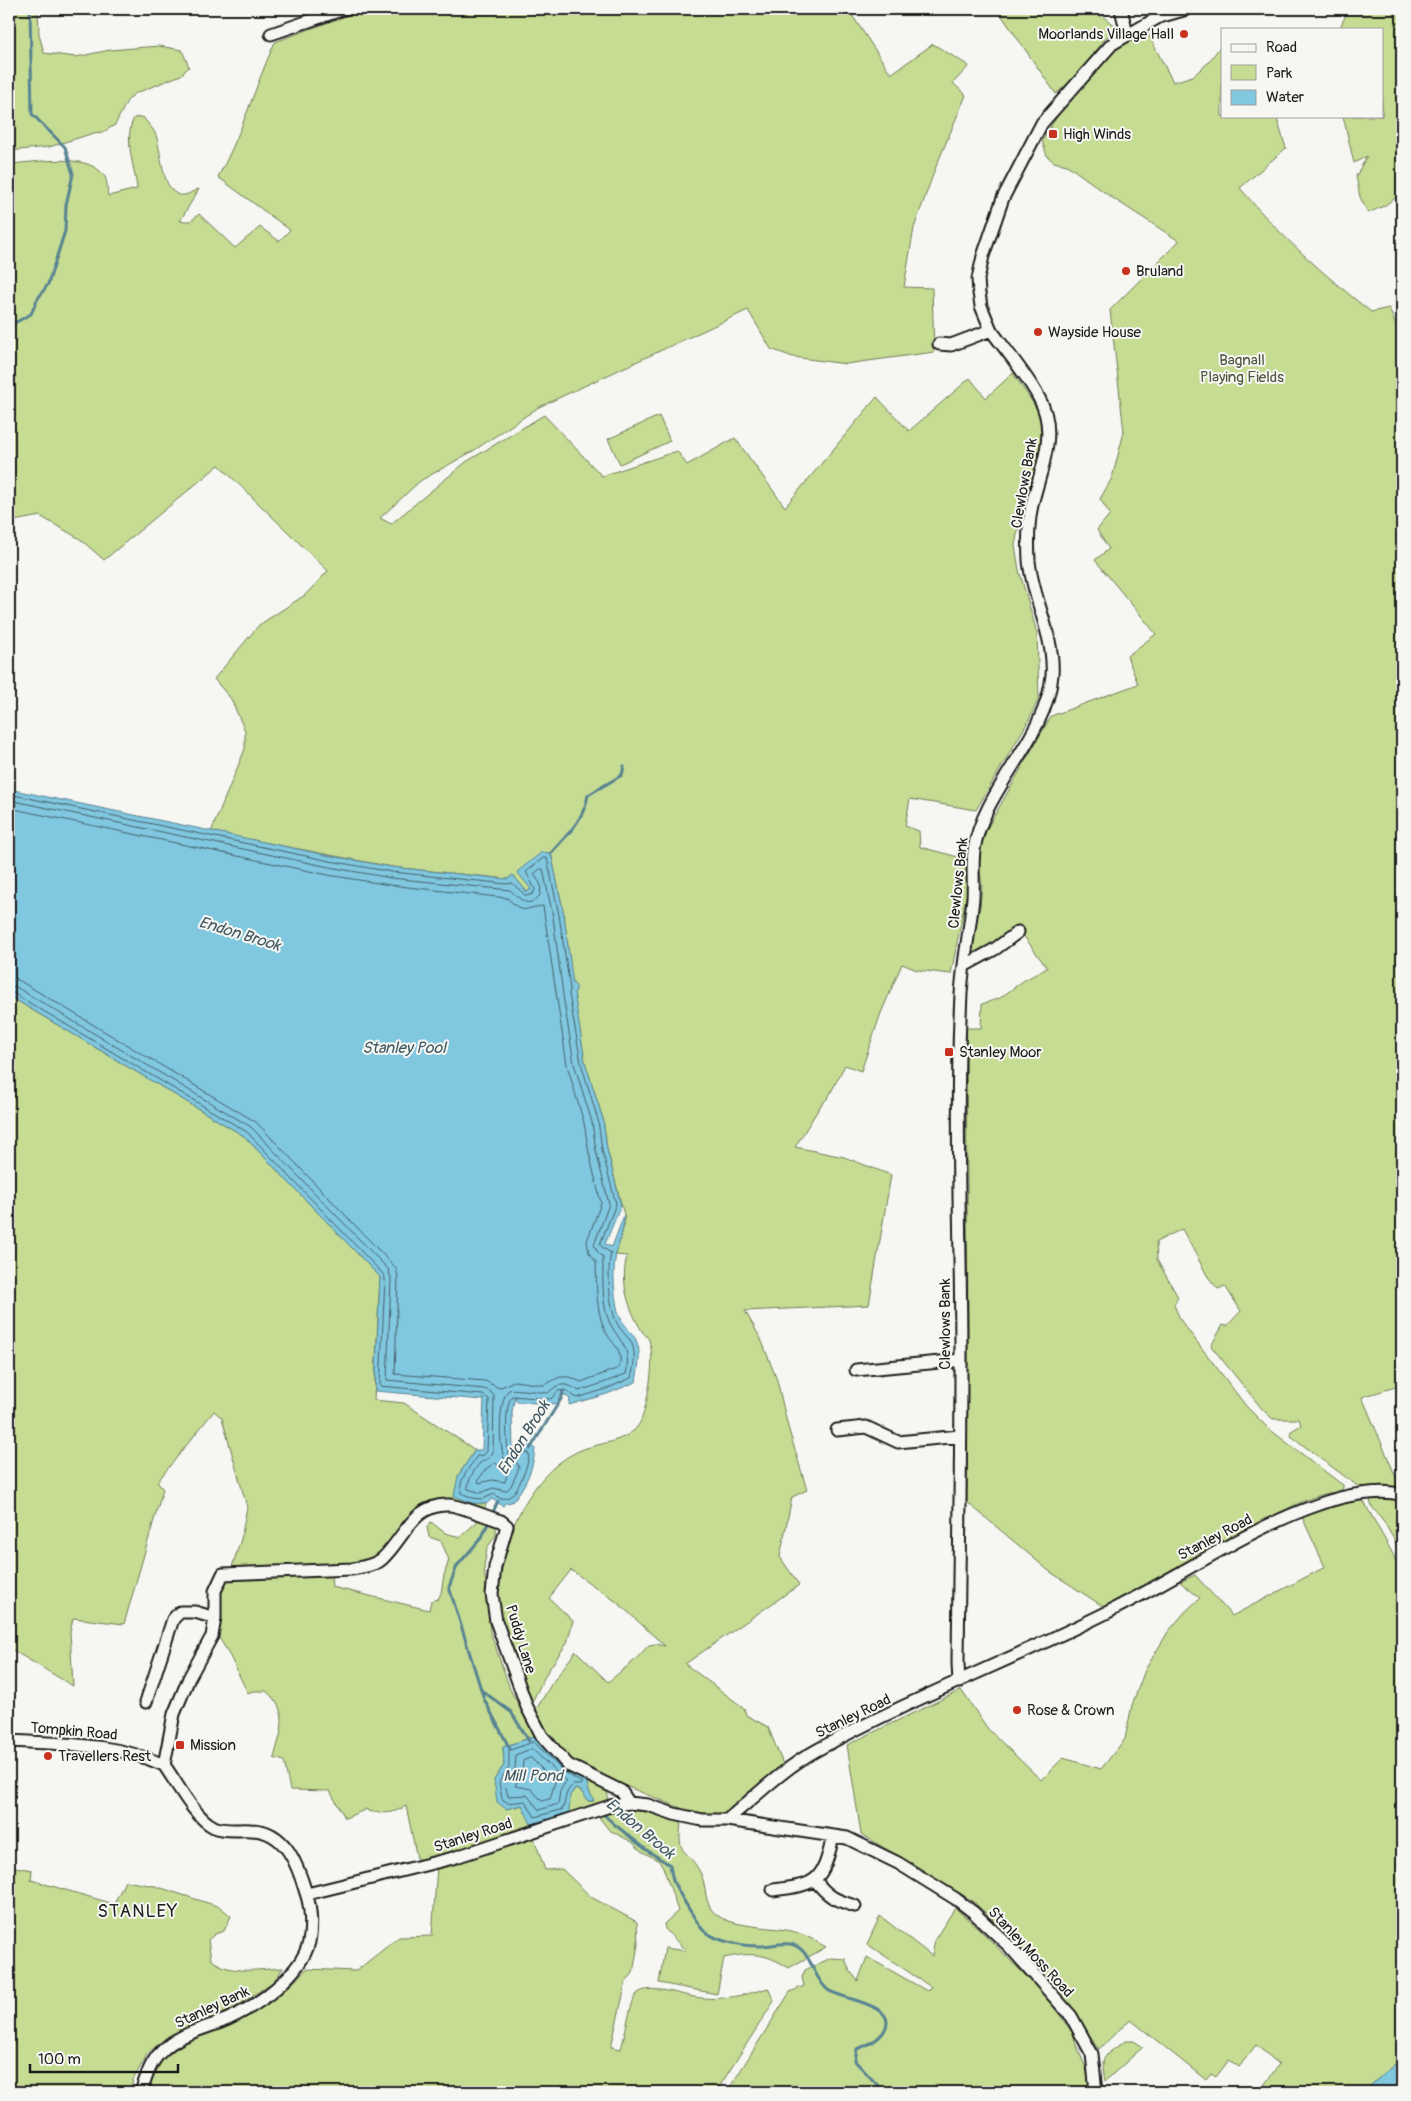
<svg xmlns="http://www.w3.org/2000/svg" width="1411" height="2101" font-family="Pangolin,sans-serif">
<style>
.green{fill:#c5dc92;stroke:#707c57}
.water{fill:#80c7e0;stroke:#588392}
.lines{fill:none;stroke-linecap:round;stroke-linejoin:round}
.shore{stroke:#44606a;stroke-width:1}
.stream{stroke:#588392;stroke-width:3}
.minor-casing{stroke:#1c1c1c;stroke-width:15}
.minor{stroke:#f6f6f2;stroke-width:11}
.poi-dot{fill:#c8321e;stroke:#f6f6f2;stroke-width:2}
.labels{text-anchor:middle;stroke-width:4;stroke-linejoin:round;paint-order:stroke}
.poi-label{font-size:15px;fill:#1c1c1c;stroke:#f6f6f2;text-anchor:start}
.park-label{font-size:15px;fill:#4f563f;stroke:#f6f6f2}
.street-label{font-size:15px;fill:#1c1c1c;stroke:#f6f6f2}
.water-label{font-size:16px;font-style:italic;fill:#3f5861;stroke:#f6f6f2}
.quarter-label{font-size:18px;letter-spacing:1px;fill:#1c1c1c;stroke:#f6f6f2}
</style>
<rect width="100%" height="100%" fill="#f6f6f2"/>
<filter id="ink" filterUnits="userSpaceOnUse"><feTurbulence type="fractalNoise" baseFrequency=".02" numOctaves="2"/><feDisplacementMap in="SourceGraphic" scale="10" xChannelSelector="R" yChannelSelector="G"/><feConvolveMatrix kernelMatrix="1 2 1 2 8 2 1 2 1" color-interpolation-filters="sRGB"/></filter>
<g filter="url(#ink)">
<path class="green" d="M9,9H38L39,34L44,53L76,57L110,50L159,46L182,50L189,67L181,75L134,94L127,101L115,125L103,132L94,133L49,147L9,151Z
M364,9H848L891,74L933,44L969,66L953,83L966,95L935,169L914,228L904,287L932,288L934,352L846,364L793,357L771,349L748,310L539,407L473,451L420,481L380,518L391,524L466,462L544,415L602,476L677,451L687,465L735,438L785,507L877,397L909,431L970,378L986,398L1013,373L1041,415L1044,431L1042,449L1020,520L1015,545L1019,570L1037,633L1039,698L1029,720L976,810L910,799L905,826L919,831L920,847L966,859L967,892L951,974L917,970L902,964L881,1013L861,1071L845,1065L828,1098L821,1105L795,1147L844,1157L891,1175L869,1305L745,1311L761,1339L777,1380L788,1427L807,1490L792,1497L780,1557L799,1585L685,1664L744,1708L746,1715L768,1727L783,1764L726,1813L710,1814L683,1809L578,1767L544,1731L534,1713L552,1683L576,1651L608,1682L635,1660L649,1645L656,1644L665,1646L618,1603L571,1570L549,1598L573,1621L567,1643L547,1672L530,1706C523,1686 516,1666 509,1645C506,1636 502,1626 500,1617C490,1560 525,1473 581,1450C601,1442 634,1442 642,1418C648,1400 656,1358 649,1340C648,1337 644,1334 642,1331C628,1308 620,1283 627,1256L616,1255L624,1225V1215L607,1149L603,1119L585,1062L573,992L564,915L551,853L518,872L531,889L527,892L513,875L508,879L392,867L211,832L245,749V731L231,699L214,679L259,625L305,595L328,571L219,465L104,560L80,539L40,516L9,522V164C34,163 89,151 105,177C108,182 107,191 108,196L137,189C135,167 123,139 134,118L143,117C146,122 152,127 155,133C162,146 160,199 185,195C189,194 195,190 199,189L180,221H191L199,214L235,248L260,227L279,241L290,230L218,177C242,134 255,86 275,42Z
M997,9H1091L1090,12L1102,16L1115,26L1080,72L1056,94Z
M1349,9H1402V193L1384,206L1368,213L1360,197L1356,176L1367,156L1354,163L1343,116H1382V29H1339Z
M1146,30L1173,82L1193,76L1208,63L1222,44V116H1276L1286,148L1240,188C1279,235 1323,274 1371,312L1389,308L1402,341V1385L1362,1397L1401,1489L1365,1487L1356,1485L1291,1436L1290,1432L1301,1425L1299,1419H1273L1263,1410L1211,1346L1223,1325L1227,1326L1241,1311L1225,1286L1218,1289L1208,1277L1182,1229L1156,1242L1157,1260L1178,1297L1174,1305L1181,1321L1246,1406L1269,1429L1340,1483L1343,1485V1488L1338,1493C1317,1490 1270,1518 1250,1528C1201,1554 1152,1580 1104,1607L1049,1571L967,1502L968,1334L966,1028H981L982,1004L1000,998L1023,981L1047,968L1018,928L970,960L971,945L980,907L982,885L979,867L980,841L1051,716L1138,684L1127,656L1156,634L1095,560L1109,549L1097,530L1110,514L1100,499L1112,478L1124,432L1110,310L1179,241L1111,197L1067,165L1054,162L1047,156L1042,141C1058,111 1090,73 1116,50C1125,42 1136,37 1146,30Z
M659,416L670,441L620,464L608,439Z
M9,996L244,1136L380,1277L374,1400L404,1403L475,1450L458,1476L472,1503L486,1504L483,1513L435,1503L378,1557L365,1564L240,1571L232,1567L241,1539L247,1507L222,1418L214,1411L157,1482L163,1489L124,1624L73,1618L70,1632L73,1686L9,1648Z
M1392,1497L1402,1501V1554L1383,1520L1372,1507L1370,1501L1373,1498Z
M1358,1499L1364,1502L1394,1556L1400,1575L1401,1587L1397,1635L1402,1645V2058L1363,2092H1262L1260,2091L1279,2064L1256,2045L1239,2067L1229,2060L1216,2077L1211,2074L1206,2080L1131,2020L1121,2028L1099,2049L1065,2002L1022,1955L1020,1945L974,1902L861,1834L847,1745L961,1690L988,1729L1041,1780L1063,1758L1101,1769L1125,1739L1132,1705L1145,1670L1168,1632L1185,1612L1200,1598L1180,1582L1195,1575L1232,1616L1325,1567L1302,1517Z
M479,1520L491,1522L496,1526V1535L487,1548L484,1567L490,1631L510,1689L535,1736L503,1747L504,1765L494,1780L506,1809L570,1795L575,1789L581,1791L588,1801H594L588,1789L586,1778L602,1787L608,1794L607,1800L600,1805L418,1863L406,1806C393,1814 383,1814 368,1811L367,1809L345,1818L330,1791L290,1790L284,1761L274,1758C281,1730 291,1713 266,1691H253L248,1693C238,1675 229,1650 216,1634L219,1591L222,1584L229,1579L245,1577L331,1576L332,1587L429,1610L431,1601L438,1599L441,1593L444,1575L449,1560L441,1541L429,1537L427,1527L431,1522L445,1533L460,1537Z
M629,1810L647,1812L681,1822C677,1858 685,1845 700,1872C706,1883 704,1898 711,1909C725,1930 776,1925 798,1933C808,1936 817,1942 826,1947L789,1968C766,1953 750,1952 724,1958L717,1994L659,1983L665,1948L686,1951L665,1929L664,1924L678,1911L663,1867L659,1861L641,1851L632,1842L609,1830L598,1816Z
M534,1838L545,1870L562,1869L591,1897L637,1922L638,1944L633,1973L626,1982L611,2047L621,2049C624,2039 631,1999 637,1994C647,1984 676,1993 689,1996C717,2002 741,1996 768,1988L774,2001L716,2092H147L150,2082L166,2054L196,2034L225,2026L257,2009L292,1984L306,1969L356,1971L399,1937L432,1936L437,1866Z
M9,1866L32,1870L31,1880L114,1904L125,1881L155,1886L220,1907L231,1916L224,1931L215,1934L208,1940L211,1959C230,1976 259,1969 283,1968L273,1982L221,2017L196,2023L168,2036L148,2053L133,2080L130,2092H9Z
M955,1908L977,1927L1045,1995L1073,2033L1075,2042L1086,2068L1091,2092H727L790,1992L804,1986L802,1977L805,1970L831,1958L845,1959L850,1971L858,1981L867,1957L927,1991L931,1987L867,1944L880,1916L932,1956L935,1939Z
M1125,2041H1134L1143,2047L1105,2081C1100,2054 1104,2057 1125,2041Z"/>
<path class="water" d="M9,789L331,856L392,867L496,878L508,879L513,875L527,892L531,889L517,872L542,852L551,853L564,915L573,984L576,986V991L574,992L585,1062L603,1119L607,1149L621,1205L605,1244L612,1247L624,1215C625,1232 616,1245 615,1260C613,1275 614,1292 617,1307C620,1324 629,1327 636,1340C642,1353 638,1368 636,1382L607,1394L569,1405L570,1399L565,1395L559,1397L558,1404L517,1402L515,1396L512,1411L513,1452L517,1453L528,1443L535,1448C534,1468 525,1487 512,1502L505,1503L503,1506L492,1499L486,1504L472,1503L454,1496L458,1476L475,1450H482L484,1398L483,1400L375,1391L380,1277L244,1136L9,996Z
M535,1736L586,1778L588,1789L594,1801H588L581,1791L575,1789L570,1795L569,1813L531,1824L522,1805L506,1809L497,1802L494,1780L504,1765L503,1747Z
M1402,2058V2088L1397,2092H1363Z"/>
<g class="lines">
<path class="shore" d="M9,794L330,861L392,872L507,884L512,883L526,896L533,894L535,889L526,872L543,858H547L559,915L570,988L569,994L581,1063L598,1120L602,1150L616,1204L600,1244L603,1248L611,1253C607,1270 609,1310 618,1325C621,1331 626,1335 630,1340C637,1351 634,1366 631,1378L606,1389L577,1398L565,1390L558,1391L551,1399L512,1396C504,1406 507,1439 508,1453L511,1457L516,1458L526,1452L529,1454C529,1463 518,1493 509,1497C507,1498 504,1498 501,1499L494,1494L483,1499L473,1498L461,1493C458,1480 470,1467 477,1456L484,1455L487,1451L489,1399L483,1395L380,1386L385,1278L383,1274L247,1132L13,993L9,992
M9,800L329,867L391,878L510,890C520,899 529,910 540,895L541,885L534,874L540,869H543L553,917L563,995L574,1064L592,1122L596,1151L609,1204L594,1245L597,1251L603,1257C603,1275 602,1295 606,1312C613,1340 633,1341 626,1374L603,1383L579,1391C567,1383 559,1382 548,1393C540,1392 513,1388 509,1390C498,1397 498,1452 506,1461L518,1464L519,1468L511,1486L506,1491L493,1488L481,1493L468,1489C467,1482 474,1469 480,1463C485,1459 490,1459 493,1452L494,1396L490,1391L484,1389L387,1380L391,1278L388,1269L251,1127L16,987L9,986
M9,808L328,875L390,885L507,898C527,916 521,908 543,906L567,1065L584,1123L589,1153L601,1203L587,1241L589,1253L596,1262C597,1286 595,1308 605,1330C612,1346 624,1347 619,1368L581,1382L570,1377H560L544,1385L514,1381L499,1388L485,1381L395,1374L398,1277L396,1268L256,1122L20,981L9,978
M495,1463L508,1471L505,1482L492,1480L479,1483L478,1480L486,1469Z
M534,1742L563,1771L582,1783L580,1785H573C564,1792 566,1800 563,1809L535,1817L525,1801L508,1803L502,1799L499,1782L509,1767V1751Z
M532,1749L566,1781L560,1791L558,1804L539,1810L527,1795L508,1796L505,1784L515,1769L516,1755Z
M531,1758L555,1782L550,1799L542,1801L531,1789L515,1786L522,1772L523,1761Z"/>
<path class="stream" d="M9,326L31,314L37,300L48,284L65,231L66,205L73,174L65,147L32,114L30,9
M551,853C567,835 584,820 588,795L622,775L624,766
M530,1449L561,1399L563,1392
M498,1501L482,1537L457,1566L449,1587L484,1699L510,1749
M481,1690L511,1712L529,1741
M601,1812L614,1824L648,1851L670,1865C671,1871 672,1878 674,1883C678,1891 699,1927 704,1931C718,1942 743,1946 759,1946C769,1946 780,1943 790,1944C811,1947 812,1978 828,1990C840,1999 895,2004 886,2027C882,2039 868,2045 857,2049L855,2061L884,2092"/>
<g class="minor-casing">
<path id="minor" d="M1121,9L1127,34
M271,34L344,9
M939,344L951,345L991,330
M964,966L995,949L1018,932
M856,1370L961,1360
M837,1430L866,1427L898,1442L960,1436
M959,1682L958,1664C959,1563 961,1461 961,1360C961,1238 955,1116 961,994C963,962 970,930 973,898C974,882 972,866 974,850C983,789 1047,738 1052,675C1055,636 1032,598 1029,560C1028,542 1028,523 1032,505C1040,470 1059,433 1039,398C1027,375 1007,352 991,330L981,306L979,293L978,279L983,256L1003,198L1042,123L1112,44L1159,17L1187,9
M146,1702L173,1619L180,1612H195L215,1618
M9,1741C62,1744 115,1743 164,1765
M164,1765L174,1714L189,1678L212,1636L215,1618V1591L223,1574L352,1569C362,1567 374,1566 382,1559C404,1539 413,1503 449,1505C462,1506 487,1517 501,1521L507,1526L495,1567L492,1594L496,1621L527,1707L542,1736L568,1765L621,1791L629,1803
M727,1820C756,1796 784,1768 817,1750C910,1699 1011,1660 1106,1613C1178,1578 1244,1530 1320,1504C1342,1496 1380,1488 1402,1495
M815,1880C828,1897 835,1900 855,1906
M773,1890C818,1885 823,1881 833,1836
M307,1894L453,1858L610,1806L629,1803L648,1805L674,1814L702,1820H727L847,1838L898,1863L956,1899L973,1912L1010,1947L1071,2016L1092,2054L1096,2092
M141,2092C146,2078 150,2062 161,2052C179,2033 205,2029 228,2019C257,2006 301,1975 309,1942C312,1928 311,1907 306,1893C298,1866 286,1830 251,1830C239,1829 225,1832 214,1827C194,1817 177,1783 164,1765"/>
</g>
<use href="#minor" class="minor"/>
</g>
</g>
<g class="poi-dot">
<circle cx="1184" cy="34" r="5"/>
<rect x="1048" y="129" width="10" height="10" rx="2.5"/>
<circle cx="1126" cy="271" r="5"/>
<circle cx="1038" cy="332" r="5"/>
<rect x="944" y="1047" width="10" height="10" rx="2.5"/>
<circle cx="1017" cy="1710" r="5"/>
<rect x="175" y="1740" width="10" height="10" rx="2.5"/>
<circle cx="48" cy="1756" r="5"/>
</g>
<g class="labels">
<g class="poi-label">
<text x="1174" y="39" text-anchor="end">Moorlands Village Hall</text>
<text x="1063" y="139">High Winds</text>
<text x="1136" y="276">Bruland</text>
<text x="1048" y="337">Wayside House</text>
<text x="959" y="1057">Stanley Moor</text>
<text x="1027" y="1715">Rose &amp; Crown</text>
<text x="190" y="1750">Mission</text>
<text x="58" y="1761">Travellers Rest</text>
</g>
<g class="park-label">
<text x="1242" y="365">Bagnall<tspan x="1242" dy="17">Playing Fields</tspan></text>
</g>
<g class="street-label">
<text transform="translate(1024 483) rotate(-80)" y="5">Clewlows Bank</text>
<text transform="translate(958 883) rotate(-84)" y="5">Clewlows Bank</text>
<text transform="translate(945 1324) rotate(-90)" y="5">Clewlows Bank</text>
<text transform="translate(1215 1537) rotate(-28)" y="5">Stanley Road</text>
<text transform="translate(521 1639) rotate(73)" y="5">Puddy Lane</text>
<text transform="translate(853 1716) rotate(-26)" y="5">Stanley Road</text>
<text transform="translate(74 1731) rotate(5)" y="5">Tompkin Road</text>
<text transform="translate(473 1835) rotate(-18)" y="5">Stanley Road</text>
<text transform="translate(1031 1952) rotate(47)" y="5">Stanley Moss Road</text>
<text transform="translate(212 2007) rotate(-25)" y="5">Stanley Bank</text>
</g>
<g class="water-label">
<text transform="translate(240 933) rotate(17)" y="6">Endon Brook</text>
<text x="404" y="1053">Stanley Pool</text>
<text transform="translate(523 1437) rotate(-58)" y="6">Endon Brook</text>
<text x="533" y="1781">Mill Pond</text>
<text transform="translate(641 1828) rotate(40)" y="6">Endon Brook</text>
</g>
<g class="quarter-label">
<text x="138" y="1917">STANLEY</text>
</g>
</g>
<rect width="1411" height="2101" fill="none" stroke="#f6f6f2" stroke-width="30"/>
<rect x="15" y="15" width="1381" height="2071" fill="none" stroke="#1c1c1c" stroke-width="2" filter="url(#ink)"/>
<rect x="1221" y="28" width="162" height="90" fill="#f6f6f2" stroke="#9f9f9c"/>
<rect x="1231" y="44" width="25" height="8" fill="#f6f6f2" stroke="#9f9f9c"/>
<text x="1266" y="52" font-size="15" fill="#1c1c1c">Road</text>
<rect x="1231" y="65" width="25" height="15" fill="#c5dc92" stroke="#9f9f9c"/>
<text x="1266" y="78" font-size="15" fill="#1c1c1c">Park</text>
<rect x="1231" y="90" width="25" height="15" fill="#80c7e0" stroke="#9f9f9c"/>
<text x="1266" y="102" font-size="15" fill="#1c1c1c">Water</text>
<path d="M30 2064v8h148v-8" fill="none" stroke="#1c1c1c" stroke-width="2.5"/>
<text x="38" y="2064" font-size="15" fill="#1c1c1c" stroke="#f6f6f2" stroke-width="4" paint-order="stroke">100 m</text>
</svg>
